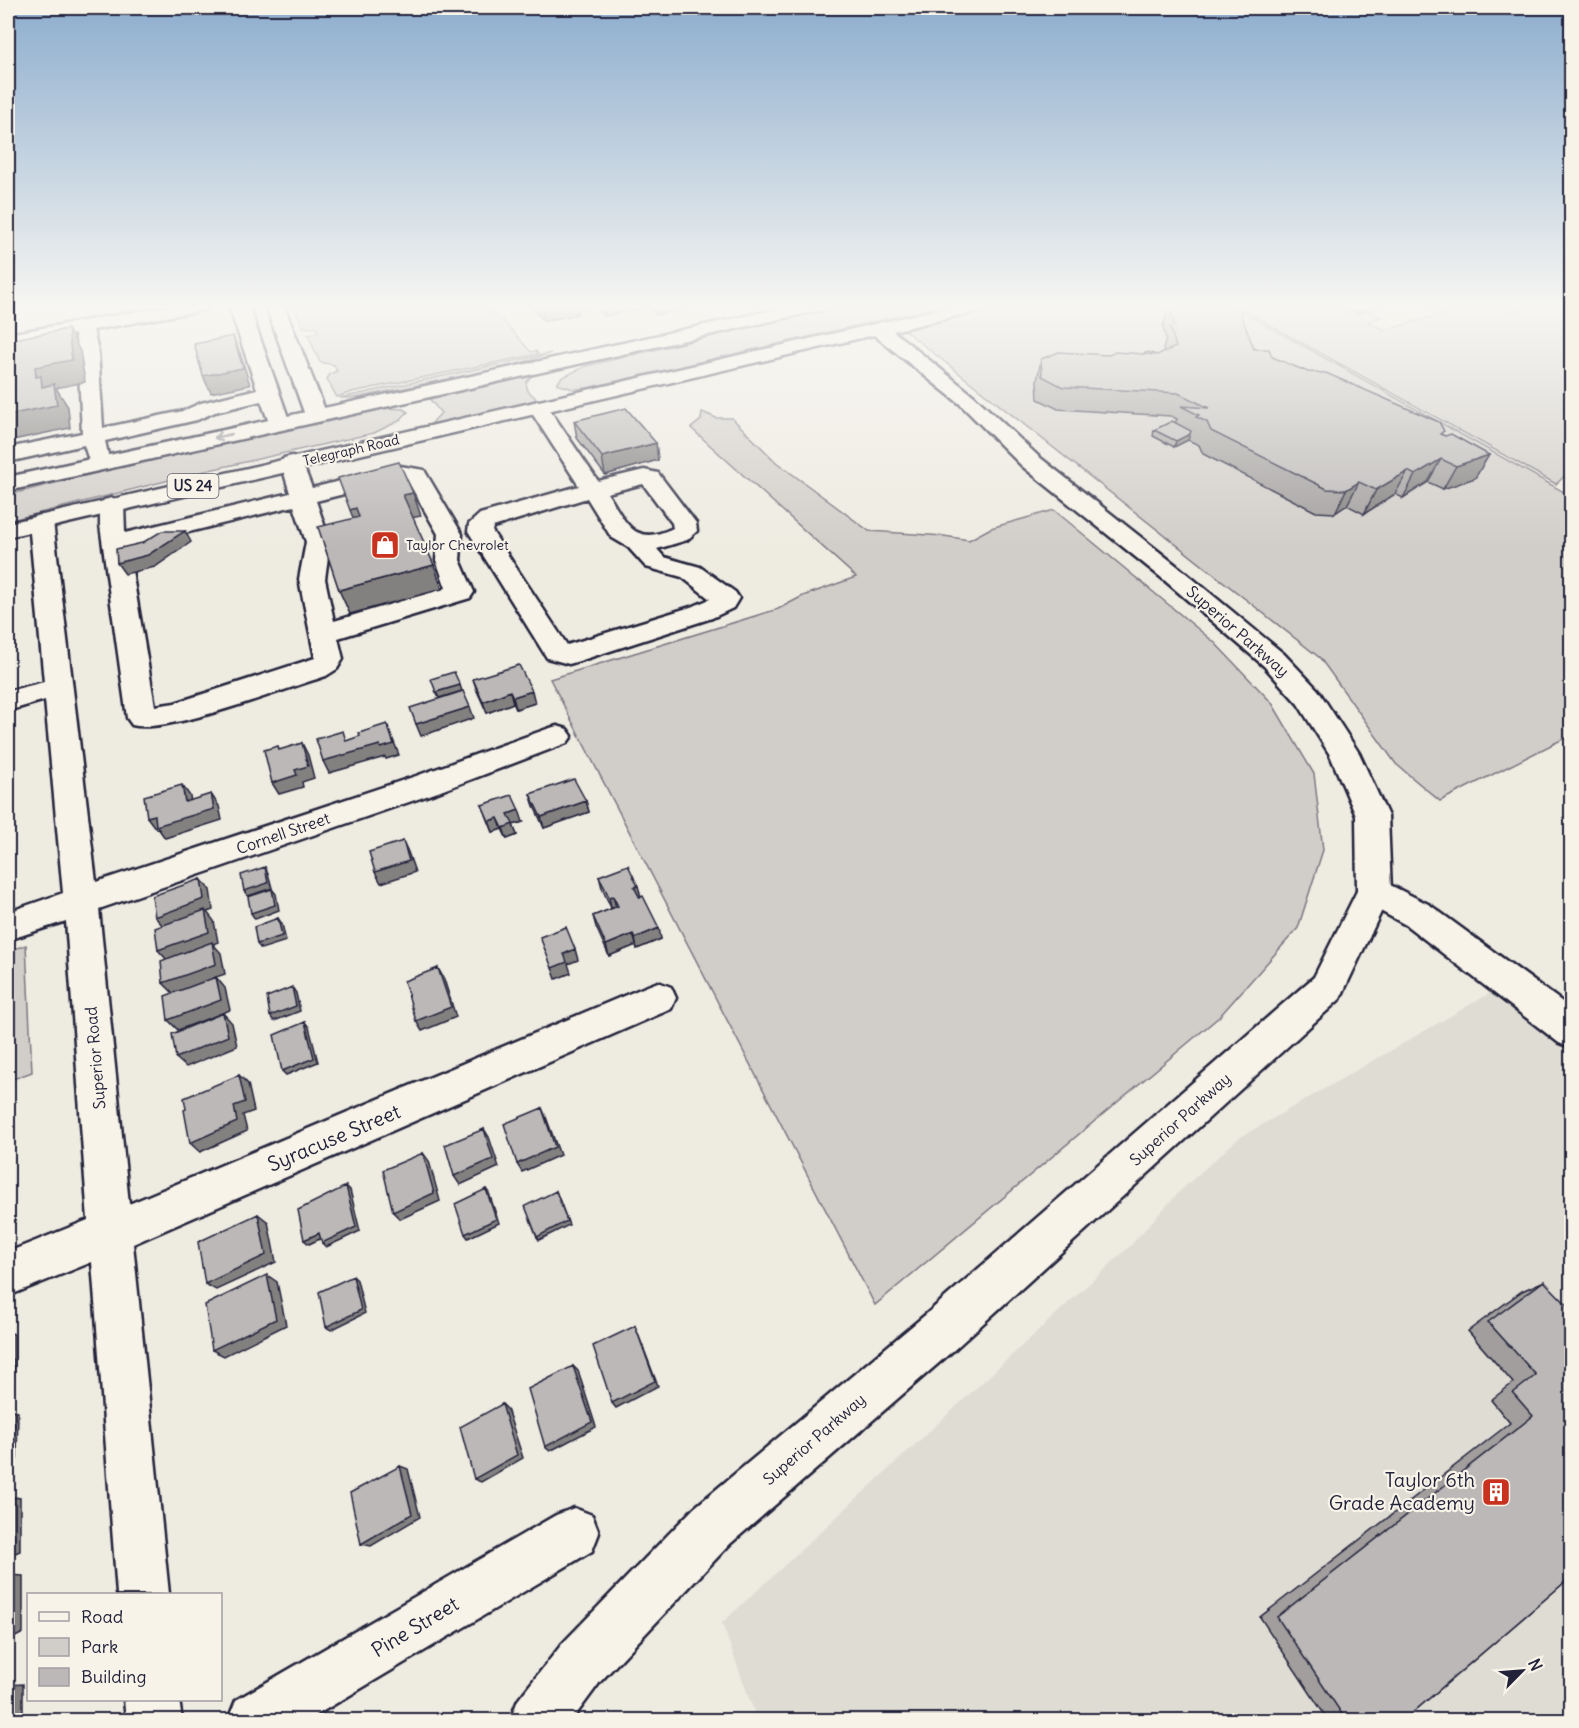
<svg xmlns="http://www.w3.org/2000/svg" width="1579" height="1728" font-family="Delius,sans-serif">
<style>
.built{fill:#dfdcd4}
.green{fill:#d1cdc9;stroke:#7a7882;stroke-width:1.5}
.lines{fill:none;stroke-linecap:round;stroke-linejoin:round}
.minor-casing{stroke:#22223b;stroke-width:5}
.major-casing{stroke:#22223b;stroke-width:5}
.minor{fill:#f7f3e8;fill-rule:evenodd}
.major{fill:#f7f3e8;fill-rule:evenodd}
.wall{fill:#a19e9d;stroke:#22223b;stroke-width:1.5}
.shaded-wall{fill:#838180;stroke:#22223b;stroke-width:1.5}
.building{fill:#bbb8b7;stroke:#22223b;stroke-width:1.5}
.oneway{stroke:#97959a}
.labels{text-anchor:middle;stroke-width:4.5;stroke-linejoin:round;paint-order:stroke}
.far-street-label{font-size:14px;fill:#22223b;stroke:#f7f3e8}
.far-poi-label{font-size:14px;fill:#22223b;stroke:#f7f3e8;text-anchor:start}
.shield{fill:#f7f3e8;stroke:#62616f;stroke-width:1.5}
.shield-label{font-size:15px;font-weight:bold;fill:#22223b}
.street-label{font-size:16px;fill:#22223b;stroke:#f7f3e8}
.near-street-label{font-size:20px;fill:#22223b;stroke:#f7f3e8}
.near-poi-label{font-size:20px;fill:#22223b;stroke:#f7f3e8;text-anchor:end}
</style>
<rect width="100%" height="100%" fill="#eeebe1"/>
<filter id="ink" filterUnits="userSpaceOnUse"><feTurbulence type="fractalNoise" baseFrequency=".0167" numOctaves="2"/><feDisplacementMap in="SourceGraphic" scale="12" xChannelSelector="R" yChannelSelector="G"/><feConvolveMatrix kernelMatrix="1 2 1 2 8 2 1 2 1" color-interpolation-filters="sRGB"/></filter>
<g filter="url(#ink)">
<path class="built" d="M1525,973L1571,1013V1720H757L722,1623L1129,1247L1179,1192L1239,1138Z"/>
<path class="green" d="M294,306H488L489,311L499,316L531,352L536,351L538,354L352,392L337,397L327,379L330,374L337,371L334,365L320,362L308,335L318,332L317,328L303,327Z
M843,306H941L587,388L573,389L557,384L561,378L586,366Z
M1008,306H1232L1571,496V735L1440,801L1396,764L1320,658L903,329Z
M1236,306H1339L1357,315L1369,311L1381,317L1368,322L1385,330L1470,306H1496L1509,312L1528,306H1571V470L1556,484Z
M551,353L509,367L354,398H340Z
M532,375L526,383L528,391L538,400L431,424L441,413L428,397Z
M383,408L403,409L408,412L399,421L374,433L205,471L8,521V495L155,458Z
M702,412L716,418H732L776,462L869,531L944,536L969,540L991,528L1054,510L1215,643L1272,703L1314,774L1323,850L1298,928L1219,1017L875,1305L550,679L778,609L803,596L856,577L691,428L701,420Z
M26,945L32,1072L8,1081V951Z"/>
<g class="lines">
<g class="minor-casing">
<path id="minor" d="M169,306H208L205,310L199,311L93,330L98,351L103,428L183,411L201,403L257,389L229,306L249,307L290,423L287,428L279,429L271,428L261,401L215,412L197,420L105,441L109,459L106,464L98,466L90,464L84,445L8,462V448L82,433L78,351L75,334L8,346V334Z
M266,306H284L327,415L323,419L316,421L309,419L305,415Z
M538,401L545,403L598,481L644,470L658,473L696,523L697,531L687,540L657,549L664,557L700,567L735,592L739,598L733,608L712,618L579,661L569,664L547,658L468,531L469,524L480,514L579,486L528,407L531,403ZM643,484L672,523L673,528C632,548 626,521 607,493ZM587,498L611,537L628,547L646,567L682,577L710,599L694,606L567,645L492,531L493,527Z
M292,456L300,458L312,488L400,466L424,470L462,534L460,560L474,592L470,598L338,638L343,659L337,669L326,676C286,688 166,735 132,725L127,718L100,525V505L104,500L112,498L120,500L124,505L125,533L290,493L281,463L284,458ZM400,480L408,481L438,534L436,560L446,588L334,621L325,579L330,542L316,501ZM294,506L306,542L299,579L315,658L175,703L155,706L128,547Z
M41,515L49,517L53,522L96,882L416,776L547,729L557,726L567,729L572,736L567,743L438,792L99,909L129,1204L645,987L658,982L671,987L676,998L671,1009L133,1244L169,1594H117L92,1262L8,1296V1252L88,1220L66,921L8,940V912L63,893L45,700L8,711V691L44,682L29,522L33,517Z
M1374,877L1430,905L1572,1009V1048L1559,1043L1406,925L1362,901L1357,891L1362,881Z
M574,1508L592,1515L599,1533L592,1551L308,1720H228L236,1700L556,1515Z
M124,1700H179L182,1720H126Z"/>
</g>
<g class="major-casing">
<path id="major" d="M792,306H825L822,310L816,311L8,491V477Z
M953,306H985L982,310L893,331L974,396L1038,456L1181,569L1284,654L1318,690L1359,753L1388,816L1391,891L1340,999L956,1348L730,1544L600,1682L572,1720H510L518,1700L562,1644L694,1508L924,1316L1314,977L1357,891L1356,816L1330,755L1298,704L1264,666L1163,579L1022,466L960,404L874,335L8,537V523Z"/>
</g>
<use href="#minor" class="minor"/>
<use href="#major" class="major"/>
</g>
<path class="wall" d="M531,306H699L656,315L649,307L604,316L596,306L577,310L578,314L544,321Z
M1169,306L1272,357L1442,435L1489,455L1475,478L1443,489L1428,482L1403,498L1395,494L1364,514L1347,505L1335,513L1316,512L1203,454L1199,445L1188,440L1174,447L1153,436L1154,430L1175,423L1177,419L1171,416L1058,409L1038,399L1037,381L1041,359L1109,355H1157L1164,352L1163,349L1166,339L1163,327Z
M1342,306H1382L1356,313Z
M1423,306H1447L1431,310Z
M1511,306H1529L1518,309Z
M574,421L656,443L658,460L605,475L577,438Z
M473,679L535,703L516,709L513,703L487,713L477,691Z
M530,794L586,801L589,812L544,828L534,806Z
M482,805L523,822L513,825L517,835L507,839L502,829L493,832Z
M599,876L641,897L661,939L637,949L636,945L609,956L596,927L593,916L616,907L611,908L602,888Z
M1544,1281L1572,1576L1404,1720H1328L1260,1617L1510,1423L1491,1400L1513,1383L1468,1331L1522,1291Z"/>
<path class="shaded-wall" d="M541,306H596L577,310L578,314L544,321Z
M603,306H649V307L604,316Z
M655,306H699L656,315Z
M1359,306H1382L1356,313Z
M1434,306H1447L1431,310Z
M1520,306H1529L1518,309Z
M68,329L80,351L85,382L56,388L68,407L70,428L8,441V415L36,377L35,367Z
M233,336L240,353L250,385L211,393L203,376Z
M1190,434L1188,440L1174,447L1176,441Z
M656,443L658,460L605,475L602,457Z
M1489,455L1475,478L1443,489L1456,466Z
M1441,459L1428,482L1403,498L1415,475Z
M1408,471L1395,494L1364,514L1376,490Z
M1359,482L1347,505L1335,513L1346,490Z
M413,493L421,516L411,518L403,495Z
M356,508L365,531L359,533L350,510Z
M185,531L191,542L155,567L125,574L117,563Z
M434,565L442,589L350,614L339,590Z
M460,685L462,691L439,698L436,692Z
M510,691L513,703L487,713L483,702Z
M532,691L535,703L516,709L513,697Z
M470,707L474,718L421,736L416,724Z
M387,724L399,755L386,759L385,757L329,773L323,761Z
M302,743L308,755L314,778L302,782L303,787L279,794L272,783L295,770Z
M182,785L190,796L193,814L185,802Z
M211,794L219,806L222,820L165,838L158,828L156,829L147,817Z
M586,801L589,812L544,828L541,817Z
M519,810L523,822L513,825L517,835L507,839L503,828L508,814Z
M498,818L502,829L493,832L489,821Z
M403,841L408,852L415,872L381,883L375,872Z
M265,867L268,873L272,888L248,896L244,891Z
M201,879L210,890L213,910L207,912L214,921L218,942L213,944L221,953L225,974L216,977L225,988L230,1010L178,1030L168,1020L173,993L163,983L168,961L158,950L164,927L155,917Z
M638,886L641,897L637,898L634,887Z
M272,889L276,894L279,910L255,919L251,913Z
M613,896L616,907L611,908L609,897Z
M278,918L282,924L286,941L261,949L257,944Z
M659,928L661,939L637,949L635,938Z
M633,934L636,945L609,956L606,945Z
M575,949L578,960L568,964L571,973L556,979L552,968L564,954Z
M438,968L444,979L456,1017L422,1031L416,1021Z
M292,987L296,993L300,1011L274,1021L270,1016Z
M223,1013L232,1023L237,1046L186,1067L176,1058Z
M305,1022L309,1027L318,1062L286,1075L282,1071Z
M239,1075L248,1084L254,1111L243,1115L247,1131L200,1152L190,1143L234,1106Z
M542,1108L546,1117L560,1155L522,1172L517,1164Z
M484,1129L489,1137L499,1167L460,1185L454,1176Z
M423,1153L429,1161L440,1201L400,1219L393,1212Z
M346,1186L350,1190L360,1231L326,1247L322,1243Z
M486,1189L489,1193L499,1223L468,1238L465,1234Z
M556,1191L569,1225L539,1240L537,1237Z
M258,1214L268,1222L276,1262L216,1290L205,1284Z
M319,1233L324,1237L309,1244L304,1240Z
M267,1275L277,1282L286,1325L224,1356L212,1350Z
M353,1276L357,1280L365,1313L331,1330L326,1327Z
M635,1326L658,1386L616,1408L612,1403Z
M8,1332L14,1334V1377L8,1380Z
M573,1366L578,1371L596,1427L550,1451L545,1447Z
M502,1404L507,1409L523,1458L481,1482L474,1479Z
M8,1409L18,1412L17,1459L8,1464Z
M400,1466L408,1469L420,1517L371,1546L361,1544Z
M8,1496L20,1498V1551L8,1556Z
M8,1575L23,1576V1633L8,1641Z
M23,1684V1720H8V1685Z"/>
<path class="building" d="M1169,306H1232L1239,309L1254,349H1269L1272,357L1308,372L1326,373L1439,422L1444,431L1440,434L1445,436L1451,434L1489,455L1456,466L1441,459L1415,475L1408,471L1376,490L1359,482L1346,490L1327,489L1211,431L1207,422L1196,417L1199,415L1181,406L1209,408L1178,393L1063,387L1042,376L1041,359L1059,352L1109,355L1115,352L1157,355L1176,347L1170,327L1175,326Z
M68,329L72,360L35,367L36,377L41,376L42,387L54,384L57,405L8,415V340Z
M233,336L243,368L203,376L194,344Z
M1148,352L1157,355L1142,354Z
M626,408L656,443L602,457L574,421Z
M1172,421L1191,431L1190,434L1176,441L1154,430Z
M399,462L413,493L403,495L434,565L339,590L318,527L359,517L356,508L350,510L338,478Z
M162,531H185L148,555L117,563L116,549L142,543Z
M519,665L532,691L513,697L510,691L483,702L473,679Z
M454,672L460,685L436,692L431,679Z
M463,691L470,707L416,724L410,708Z
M387,724L394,744L381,748L380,745L323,761L316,739L343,731L346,741L360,736L359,733Z
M302,743L308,766L295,770L297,775L272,783L264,750L278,746L279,750Z
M574,779L586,801L541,817L530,794Z
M182,785L185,802L211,794L214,809L156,826L155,815L147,817L144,796Z
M512,795L519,810L508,814L513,824L503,828L498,818L489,821L482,805Z
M403,841L409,861L375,872L369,852Z
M628,865L638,886L634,887L640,898L643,896L659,928L635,938L633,934L606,945L593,916L618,906L613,896L609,897L599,876Z
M265,867L268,883L244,891L241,875Z
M201,879L204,899L155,917L152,896Z
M272,889L275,905L251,913L248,897Z
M205,910L209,932L158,950L155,928Z
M278,918L282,936L257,944L254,927Z
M566,927L575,949L564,954L567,962L552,968L540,937Z
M212,942L216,964L163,983L161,961Z
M438,968L451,1007L416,1021L404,981Z
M216,977L221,1000L168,1020L165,996Z
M292,987L296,1006L270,1016L267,997Z
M223,1013L228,1036L176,1058L172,1034Z
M305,1022L314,1058L282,1071L274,1035Z
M239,1075L245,1102L234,1106L237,1122L190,1143L184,1110L186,1109L184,1098Z
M542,1108L555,1147L517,1164L504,1124Z
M484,1129L493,1159L454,1176L445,1145Z
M423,1153L434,1193L393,1212L383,1170Z
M346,1186L356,1227L322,1243L319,1233L304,1240L298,1210Z
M486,1189L496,1219L465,1234L455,1204Z
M556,1191L567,1221L537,1237L525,1206Z
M258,1214L266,1255L205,1284L198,1242Z
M267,1275L276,1319L212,1350L205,1305Z
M353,1276L361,1310L326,1327L319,1292Z
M1544,1281L1572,1310V1576L1404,1720H1346L1277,1617L1533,1416L1513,1393L1536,1375L1488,1322Z
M635,1326L655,1381L612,1403L593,1346Z
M573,1366L592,1422L545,1447L528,1389Z
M502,1404L517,1455L474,1479L460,1427Z
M400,1466L412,1514L361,1544L350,1493Z"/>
<defs><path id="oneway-shaft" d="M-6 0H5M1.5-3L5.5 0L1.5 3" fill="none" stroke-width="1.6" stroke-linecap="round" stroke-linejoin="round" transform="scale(1.5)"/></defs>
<use class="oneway" href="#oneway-shaft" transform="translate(223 436) rotate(167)"/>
</g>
<linearGradient id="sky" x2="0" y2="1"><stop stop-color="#8dadce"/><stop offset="0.56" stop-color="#f7f6f2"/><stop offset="1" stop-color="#f7f6f2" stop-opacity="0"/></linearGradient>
<rect width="1579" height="548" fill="url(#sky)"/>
<defs>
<g id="shop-square" transform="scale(1.5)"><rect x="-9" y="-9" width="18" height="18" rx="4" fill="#c8321e" stroke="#f7f3e8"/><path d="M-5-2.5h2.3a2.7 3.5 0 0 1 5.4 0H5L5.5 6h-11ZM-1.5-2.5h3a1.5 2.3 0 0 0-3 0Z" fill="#fff"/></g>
<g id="building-square" transform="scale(1.5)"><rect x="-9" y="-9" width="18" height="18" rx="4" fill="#c8321e" stroke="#f7f3e8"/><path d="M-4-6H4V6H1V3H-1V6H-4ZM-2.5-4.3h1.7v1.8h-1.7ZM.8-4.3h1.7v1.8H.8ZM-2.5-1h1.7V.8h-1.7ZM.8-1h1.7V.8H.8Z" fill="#fff"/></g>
</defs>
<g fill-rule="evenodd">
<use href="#shop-square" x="385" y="545"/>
<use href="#building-square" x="1496" y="1492"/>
</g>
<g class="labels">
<g class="far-street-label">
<text transform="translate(351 450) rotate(-13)" y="5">Telegraph Road</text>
</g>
<g class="far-poi-label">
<text x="406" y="550">Taylor Chevrolet</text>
</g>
<rect class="shield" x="167.5" y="474" width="51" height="24" rx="4.5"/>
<g class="shield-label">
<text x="193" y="491">US 24</text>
</g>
<g class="street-label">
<text transform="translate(1238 631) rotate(41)" y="6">Superior Parkway</text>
<text transform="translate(283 833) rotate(-19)" y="6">Cornell Street</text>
<text transform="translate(95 1058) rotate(-95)" y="6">Superior Road</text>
<text transform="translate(1180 1119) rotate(-42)" y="6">Superior Parkway</text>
<text transform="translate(814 1439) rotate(-41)" y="6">Superior Parkway</text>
</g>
<g class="near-street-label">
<text transform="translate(334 1138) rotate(-23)" y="7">Syracuse Street</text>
<text transform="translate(415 1627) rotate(-31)" y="7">Pine Street</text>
</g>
<g class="near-poi-label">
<text x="1475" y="1487">Taylor 6th<tspan x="1475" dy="23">Grade Academy</tspan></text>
</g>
</g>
<rect width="1579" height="1728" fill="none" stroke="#f7f3e8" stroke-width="30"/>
<rect x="15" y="15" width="1549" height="1698" fill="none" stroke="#22223b" stroke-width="2" filter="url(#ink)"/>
<rect x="27" y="1593" width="195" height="108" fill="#f7f3e8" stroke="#a29fa3" stroke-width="1.5"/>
<rect x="39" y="1612" width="30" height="9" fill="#f7f3e8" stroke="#a29fa3" stroke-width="1.5"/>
<text x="81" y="1623" font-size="18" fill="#22223b">Road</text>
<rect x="39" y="1638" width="30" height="18" fill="#d1cdc9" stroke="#a29fa3" stroke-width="1.5"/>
<text x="81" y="1653" font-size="18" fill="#22223b">Park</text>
<rect x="39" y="1668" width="30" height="18" fill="#bbb8b7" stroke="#a29fa3" stroke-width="1.5"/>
<text x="81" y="1683" font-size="18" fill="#22223b">Building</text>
<g transform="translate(1522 1671) rotate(65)" stroke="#f7f3e8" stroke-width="4.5" paint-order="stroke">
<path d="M0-4.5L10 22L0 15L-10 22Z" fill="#22223b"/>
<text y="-9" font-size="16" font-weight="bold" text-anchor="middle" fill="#22223b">N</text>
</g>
</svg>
